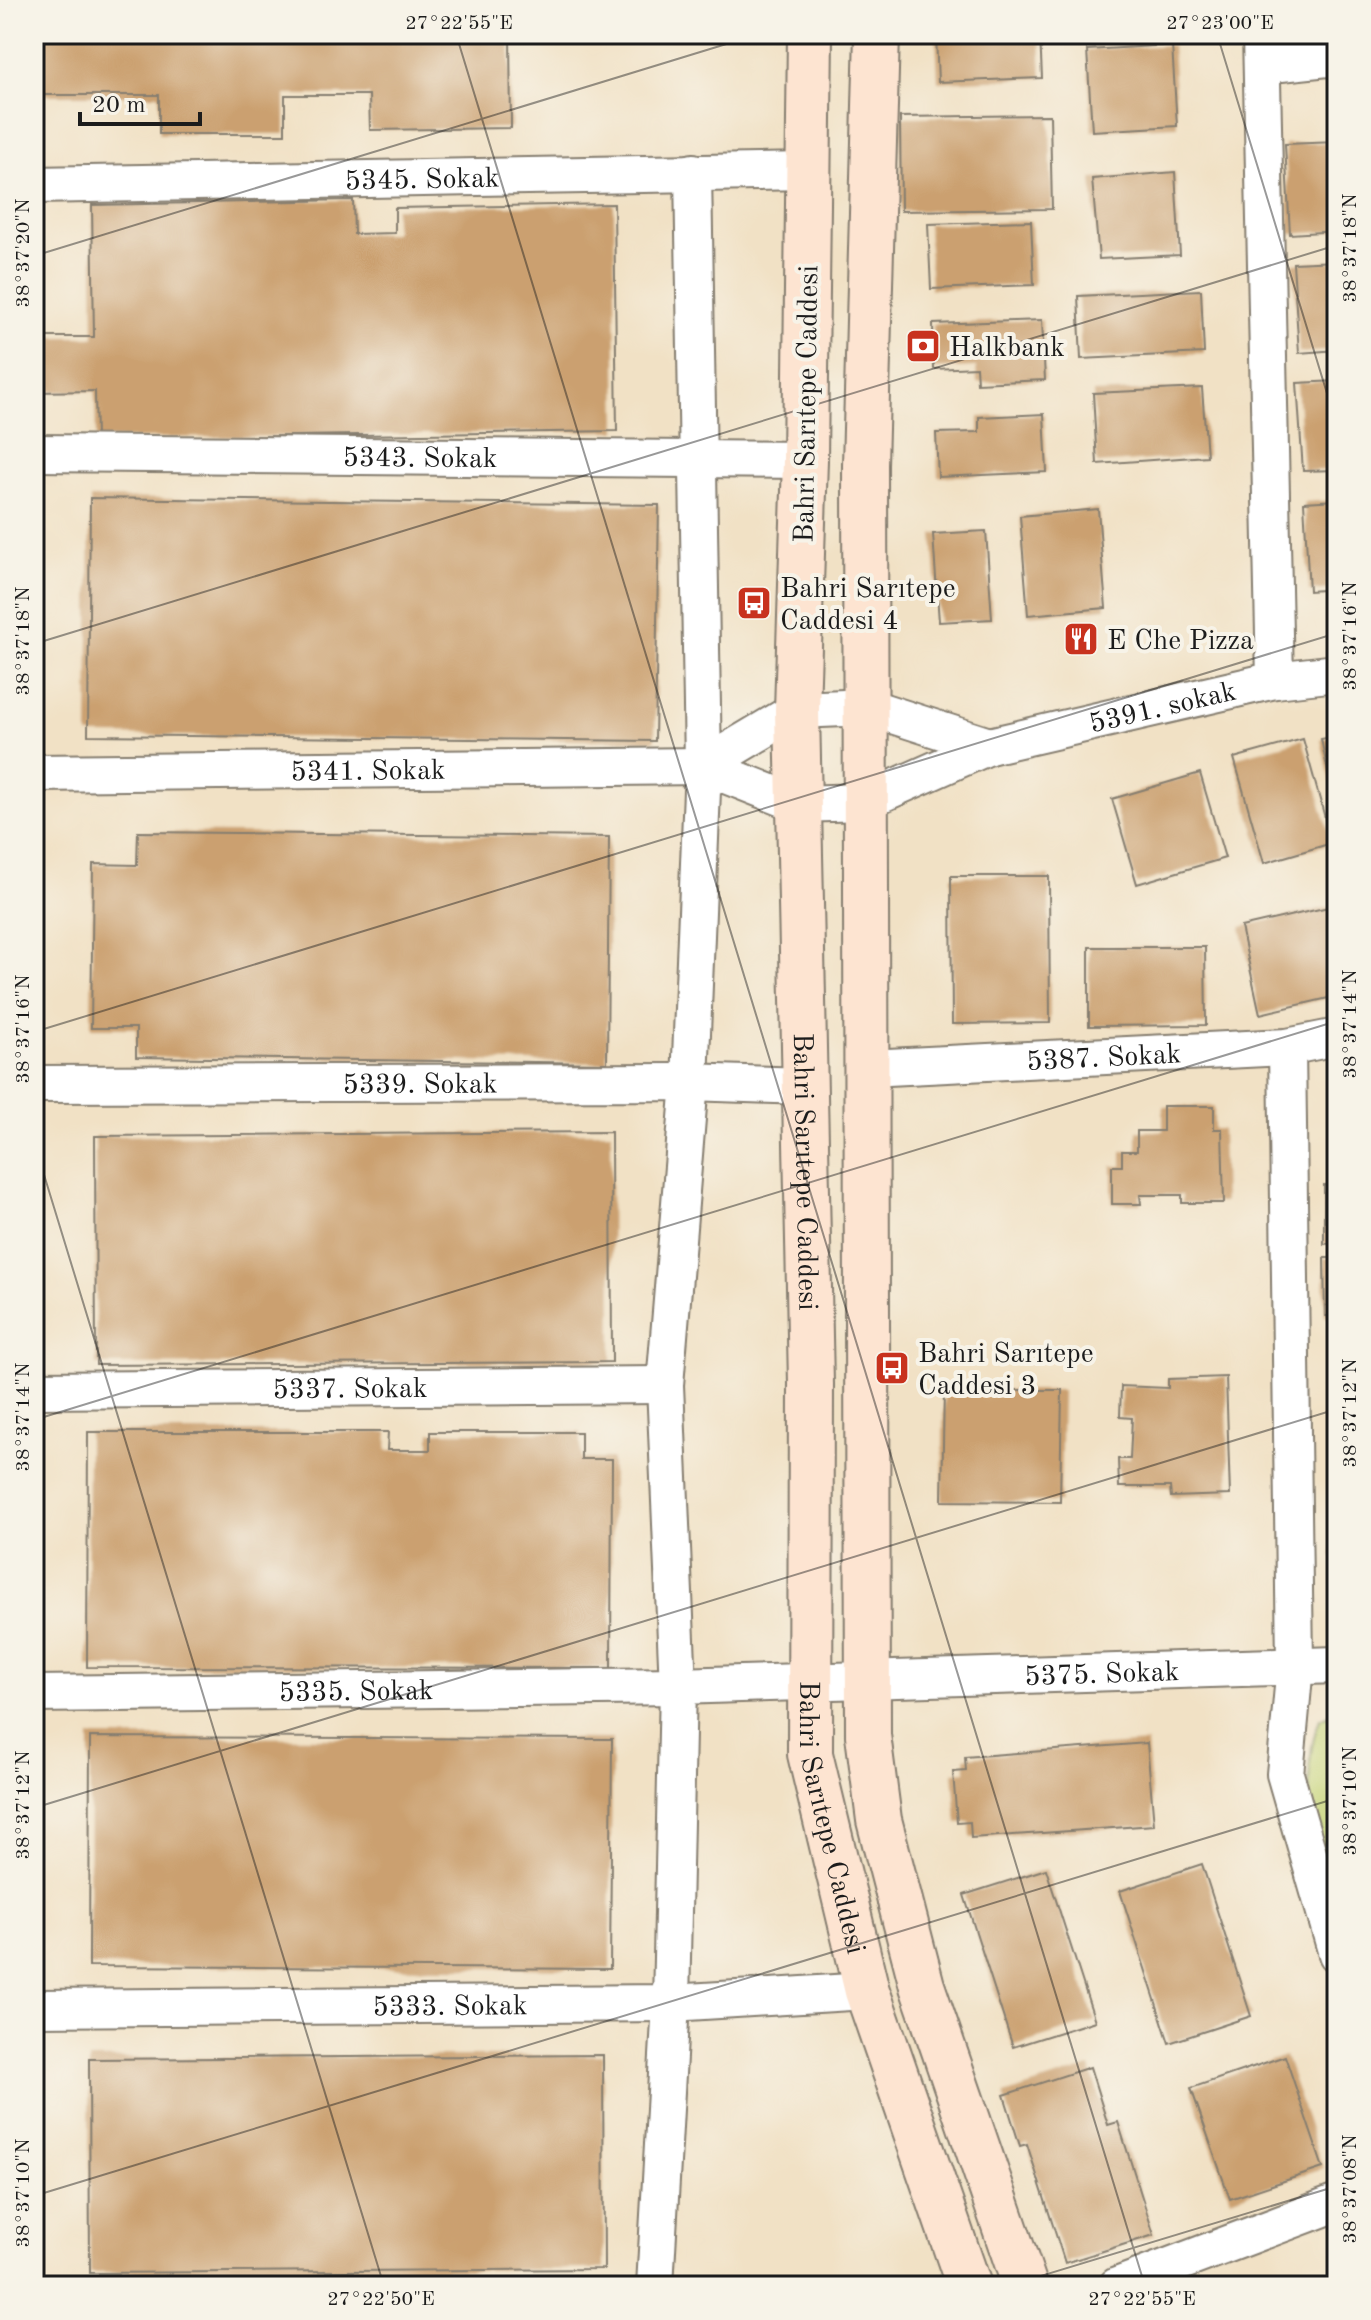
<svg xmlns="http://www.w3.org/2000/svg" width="1371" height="2320" font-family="'Old Standard TT',serif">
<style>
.green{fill:#c5d375;stroke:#707848;stroke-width:2}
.building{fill:#cba06f}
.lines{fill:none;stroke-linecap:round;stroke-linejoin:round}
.minor-casing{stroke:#867e70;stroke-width:40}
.secondary-casing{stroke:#867e70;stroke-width:48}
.minor{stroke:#fff;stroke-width:36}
.secondary{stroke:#fde4d1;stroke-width:44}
.ticks{fill:none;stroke:#1c1c1c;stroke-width:2;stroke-opacity:0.45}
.labels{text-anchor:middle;stroke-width:8;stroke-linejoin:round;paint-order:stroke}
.street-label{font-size:28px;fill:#1c1c1c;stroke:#f7f3e8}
.poi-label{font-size:28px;fill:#1c1c1c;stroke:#f7f3e8;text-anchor:start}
.neatline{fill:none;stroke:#1c1c1c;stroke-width:3}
.ticks-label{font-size:20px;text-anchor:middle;fill:#1c1c1c}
</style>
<rect width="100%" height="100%" fill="#f7f3e8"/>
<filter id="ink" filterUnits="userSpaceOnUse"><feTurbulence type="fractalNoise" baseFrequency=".0125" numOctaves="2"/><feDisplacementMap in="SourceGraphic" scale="16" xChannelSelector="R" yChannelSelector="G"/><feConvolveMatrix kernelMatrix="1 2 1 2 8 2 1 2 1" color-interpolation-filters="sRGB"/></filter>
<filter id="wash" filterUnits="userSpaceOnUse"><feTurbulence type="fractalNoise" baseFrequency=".006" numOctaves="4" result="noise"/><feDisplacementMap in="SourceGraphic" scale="32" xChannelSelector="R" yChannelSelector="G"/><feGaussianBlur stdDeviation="1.8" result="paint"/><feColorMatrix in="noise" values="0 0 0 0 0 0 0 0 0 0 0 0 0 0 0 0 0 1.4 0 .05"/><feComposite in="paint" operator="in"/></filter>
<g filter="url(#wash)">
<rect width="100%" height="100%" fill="#f1e1c5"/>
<path class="green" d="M1337,1712V1930C1321,1866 1294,1782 1320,1719Z"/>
<g id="blocks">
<path class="building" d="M34,34H510L511,128L370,130L369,95H285V134H159V95H34Z
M936,34H1040L1042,78L938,82Z
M1172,45L1177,126L1092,131L1087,50Z
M1050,115L1052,209L901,211L900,117Z
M1337,142V231L1290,234L1285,144Z
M1175,172L1180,255L1099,259L1092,179Z
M353,200L354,234L395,233V208L614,204L617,431L96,439L95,391L34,392V337H94L92,205Z
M1031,221L1034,285L931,289L928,224Z
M1337,261V350L1299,353L1293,263Z
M1201,290L1204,353L1081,359L1078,296Z
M1042,320L1045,380L977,383L976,367L934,369L933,324Z
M1337,381V470L1303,471L1297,383Z
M1202,388L1207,456L1097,464L1093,393Z
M1044,414L1047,472L938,477L936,433L979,432V417Z
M90,498L659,505L655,741L88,735Z
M1337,500V589L1309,591L1304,502Z
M1098,509L1106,608L1028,615L1020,516Z
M986,531L992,619L939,622L933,534Z
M1337,736V809H1336L1321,739Z
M1303,739L1332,843L1264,863L1234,758Z
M1200,773L1225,858L1137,884L1112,799Z
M138,832L609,837L607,1063L136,1057V1028H91L93,864L137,865Z
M951,876H1049L1050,1023L952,1024Z
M1337,905V996L1260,1014L1241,927Z
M1089,947H1205L1206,1025L1089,1026Z
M1163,1106H1214V1129H1222L1224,1203H1182V1195H1140L1141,1204H1112V1166H1122V1151H1137V1131H1163Z
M611,1132L612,1362L96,1365L95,1136Z
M1324,1185H1337V1243L1324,1244Z
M1324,1258H1337V1316H1325Z
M1226,1377L1230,1495L1171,1497L1170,1487H1119L1118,1459H1130L1132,1418L1120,1417L1121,1386L1168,1388V1379Z
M944,1390H1062L1060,1502L942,1501Z
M88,1432H388L387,1450H430V1432H581V1459H612L611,1668L87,1667Z
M1331,1510H1337V1556H1332Z
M90,1737L612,1739L610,1969L89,1966Z
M1147,1743L1154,1825L971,1838L970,1822L957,1823L953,1772L966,1771L965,1757Z
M1202,1864L1251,2016L1169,2043L1120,1891Z
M1046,1869L1095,2021L1013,2047L964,1895Z
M603,2055L604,2269L90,2273L89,2059Z
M1285,2056L1323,2168L1230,2199L1191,2088Z
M1090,2067L1108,2125L1118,2122L1154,2235L1065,2263L1027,2144L1020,2146L1004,2095Z"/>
</g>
</g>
<g filter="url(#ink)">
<use href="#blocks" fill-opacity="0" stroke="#867e70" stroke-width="2"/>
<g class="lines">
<g class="minor-casing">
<g id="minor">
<path d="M1261,34L1275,680"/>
<path d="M1262,65L1337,57"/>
<path id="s1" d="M34,185L808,171"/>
<path id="s2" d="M34,453L805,460"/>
<path d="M703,766L797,710L868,707L989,746"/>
<path id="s3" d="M34,773L703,766L799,804L863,802L989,746L1275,680L1337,673"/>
<path d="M1287,1047L1295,1665L1285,1774L1337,1954"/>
<path id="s4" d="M868,1068L1287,1047L1337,1037"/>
<path id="s5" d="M34,1084L690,1082L804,1086"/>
<path id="s6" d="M34,1390L665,1385"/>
<path id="s7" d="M34,1694L678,1686L1337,1665"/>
<path id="s8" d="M34,2008L671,2003L867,1991"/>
<path d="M655,2286L671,2003L678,1686L665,1385L690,1082L703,766L693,172"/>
<path d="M1117,2286L1337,2203"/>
</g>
</g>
<g class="secondary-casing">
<g id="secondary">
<path id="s9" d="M810,34L805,460L797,710L811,1384L810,1754L867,1991L969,2286"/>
<path d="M877,34L865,465L868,1735L879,1820L922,1986L1025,2286"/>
</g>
</g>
<use href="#minor" class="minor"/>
<use href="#secondary" class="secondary"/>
</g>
</g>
<path class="ticks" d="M456,34L1145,2286M1217,34L1337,426M34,256L759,34M34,644L1337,245M34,1032L1337,633M34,1142L384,2286M34,1420L1337,1021M34,1808L1337,1409M34,2196L1337,1798M1008,2286L1337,2186"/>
<defs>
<g id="bank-square" transform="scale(1.8)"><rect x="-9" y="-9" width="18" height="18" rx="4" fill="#c8321e" stroke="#f7f3e8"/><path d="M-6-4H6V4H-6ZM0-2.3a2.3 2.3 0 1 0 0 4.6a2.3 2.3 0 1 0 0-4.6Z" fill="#fff"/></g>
<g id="bus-square" transform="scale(1.8)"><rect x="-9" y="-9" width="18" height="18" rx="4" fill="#c8321e" stroke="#f7f3e8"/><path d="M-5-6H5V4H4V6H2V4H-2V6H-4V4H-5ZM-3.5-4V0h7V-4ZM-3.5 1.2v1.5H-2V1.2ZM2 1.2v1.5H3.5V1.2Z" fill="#fff"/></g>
<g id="restaurant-square" transform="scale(1.8)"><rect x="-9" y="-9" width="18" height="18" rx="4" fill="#c8321e" stroke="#f7f3e8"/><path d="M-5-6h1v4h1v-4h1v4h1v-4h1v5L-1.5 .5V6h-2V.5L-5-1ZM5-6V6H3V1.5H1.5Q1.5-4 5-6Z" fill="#fff"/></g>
</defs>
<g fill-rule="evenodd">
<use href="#bank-square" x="923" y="346"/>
<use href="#bus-square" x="754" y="603"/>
<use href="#restaurant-square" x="1081" y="639"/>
<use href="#bus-square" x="892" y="1368"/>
</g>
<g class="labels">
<g class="street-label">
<text dy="10" stroke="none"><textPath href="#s1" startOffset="388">5345. Sokak</textPath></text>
<text transform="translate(805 404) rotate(-89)" y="10">Bahri Sarıtepe Caddesi</text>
<text dy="10" stroke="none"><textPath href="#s2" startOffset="386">5343. Sokak</textPath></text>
<text dy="10" stroke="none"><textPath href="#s3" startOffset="1152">5391. sokak</textPath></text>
<text dy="10" stroke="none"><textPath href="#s3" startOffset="334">5341. Sokak</textPath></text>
<text dy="10" stroke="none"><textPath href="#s4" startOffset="236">5387. Sokak</textPath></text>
<text dy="10" stroke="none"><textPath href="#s5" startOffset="386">5339. Sokak</textPath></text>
<text dy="10" stroke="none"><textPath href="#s9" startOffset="1138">Bahri Sarıtepe Caddesi</textPath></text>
<text dy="10" stroke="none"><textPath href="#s6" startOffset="316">5337. Sokak</textPath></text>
<text dy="10" stroke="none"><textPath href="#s7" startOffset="1068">5375. Sokak</textPath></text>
<text dy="10" stroke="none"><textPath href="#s7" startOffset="322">5335. Sokak</textPath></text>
<text dy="10" stroke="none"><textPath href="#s9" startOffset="1786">Bahri Sarıtepe Caddesi</textPath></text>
<text dy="10" stroke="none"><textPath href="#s8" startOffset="416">5333. Sokak</textPath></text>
</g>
<g class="poi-label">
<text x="949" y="356">Halkbank</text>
<text x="780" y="597">Bahri Sarıtepe<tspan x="780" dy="32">Caddesi 4</tspan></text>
<text x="1107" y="649">E Che Pizza</text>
<text x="918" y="1362">Bahri Sarıtepe<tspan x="918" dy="32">Caddesi 3</tspan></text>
</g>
</g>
<rect width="1371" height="2320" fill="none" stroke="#f7f3e8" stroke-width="88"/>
<path d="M80 112v12h120v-12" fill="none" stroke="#1c1c1c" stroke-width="4"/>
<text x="92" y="112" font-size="24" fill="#1c1c1c" stroke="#f7f3e8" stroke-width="6" paint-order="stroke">20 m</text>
<rect x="44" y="44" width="1283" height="2232" class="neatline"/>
<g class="ticks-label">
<text x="459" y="29">27°22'55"E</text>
<text x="1220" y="29">27°23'00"E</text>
<text transform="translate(1349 248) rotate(-90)" y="7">38°37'18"N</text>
<text transform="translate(22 253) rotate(-90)" y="7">38°37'20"N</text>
<text transform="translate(1349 636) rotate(-90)" y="7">38°37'16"N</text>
<text transform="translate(22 641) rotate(-90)" y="7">38°37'18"N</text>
<text transform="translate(1349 1024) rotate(-90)" y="7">38°37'14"N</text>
<text transform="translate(22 1029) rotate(-90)" y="7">38°37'16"N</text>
<text transform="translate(1349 1413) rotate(-90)" y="7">38°37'12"N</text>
<text transform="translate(22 1417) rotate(-90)" y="7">38°37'14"N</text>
<text transform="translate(1349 1801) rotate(-90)" y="7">38°37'10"N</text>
<text transform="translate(22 1805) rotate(-90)" y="7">38°37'12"N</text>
<text transform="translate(1349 2189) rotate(-90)" y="7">38°37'08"N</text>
<text transform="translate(22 2193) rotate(-90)" y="7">38°37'10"N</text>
<text x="381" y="2305">27°22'50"E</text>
<text x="1142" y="2305">27°22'55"E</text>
</g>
</svg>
